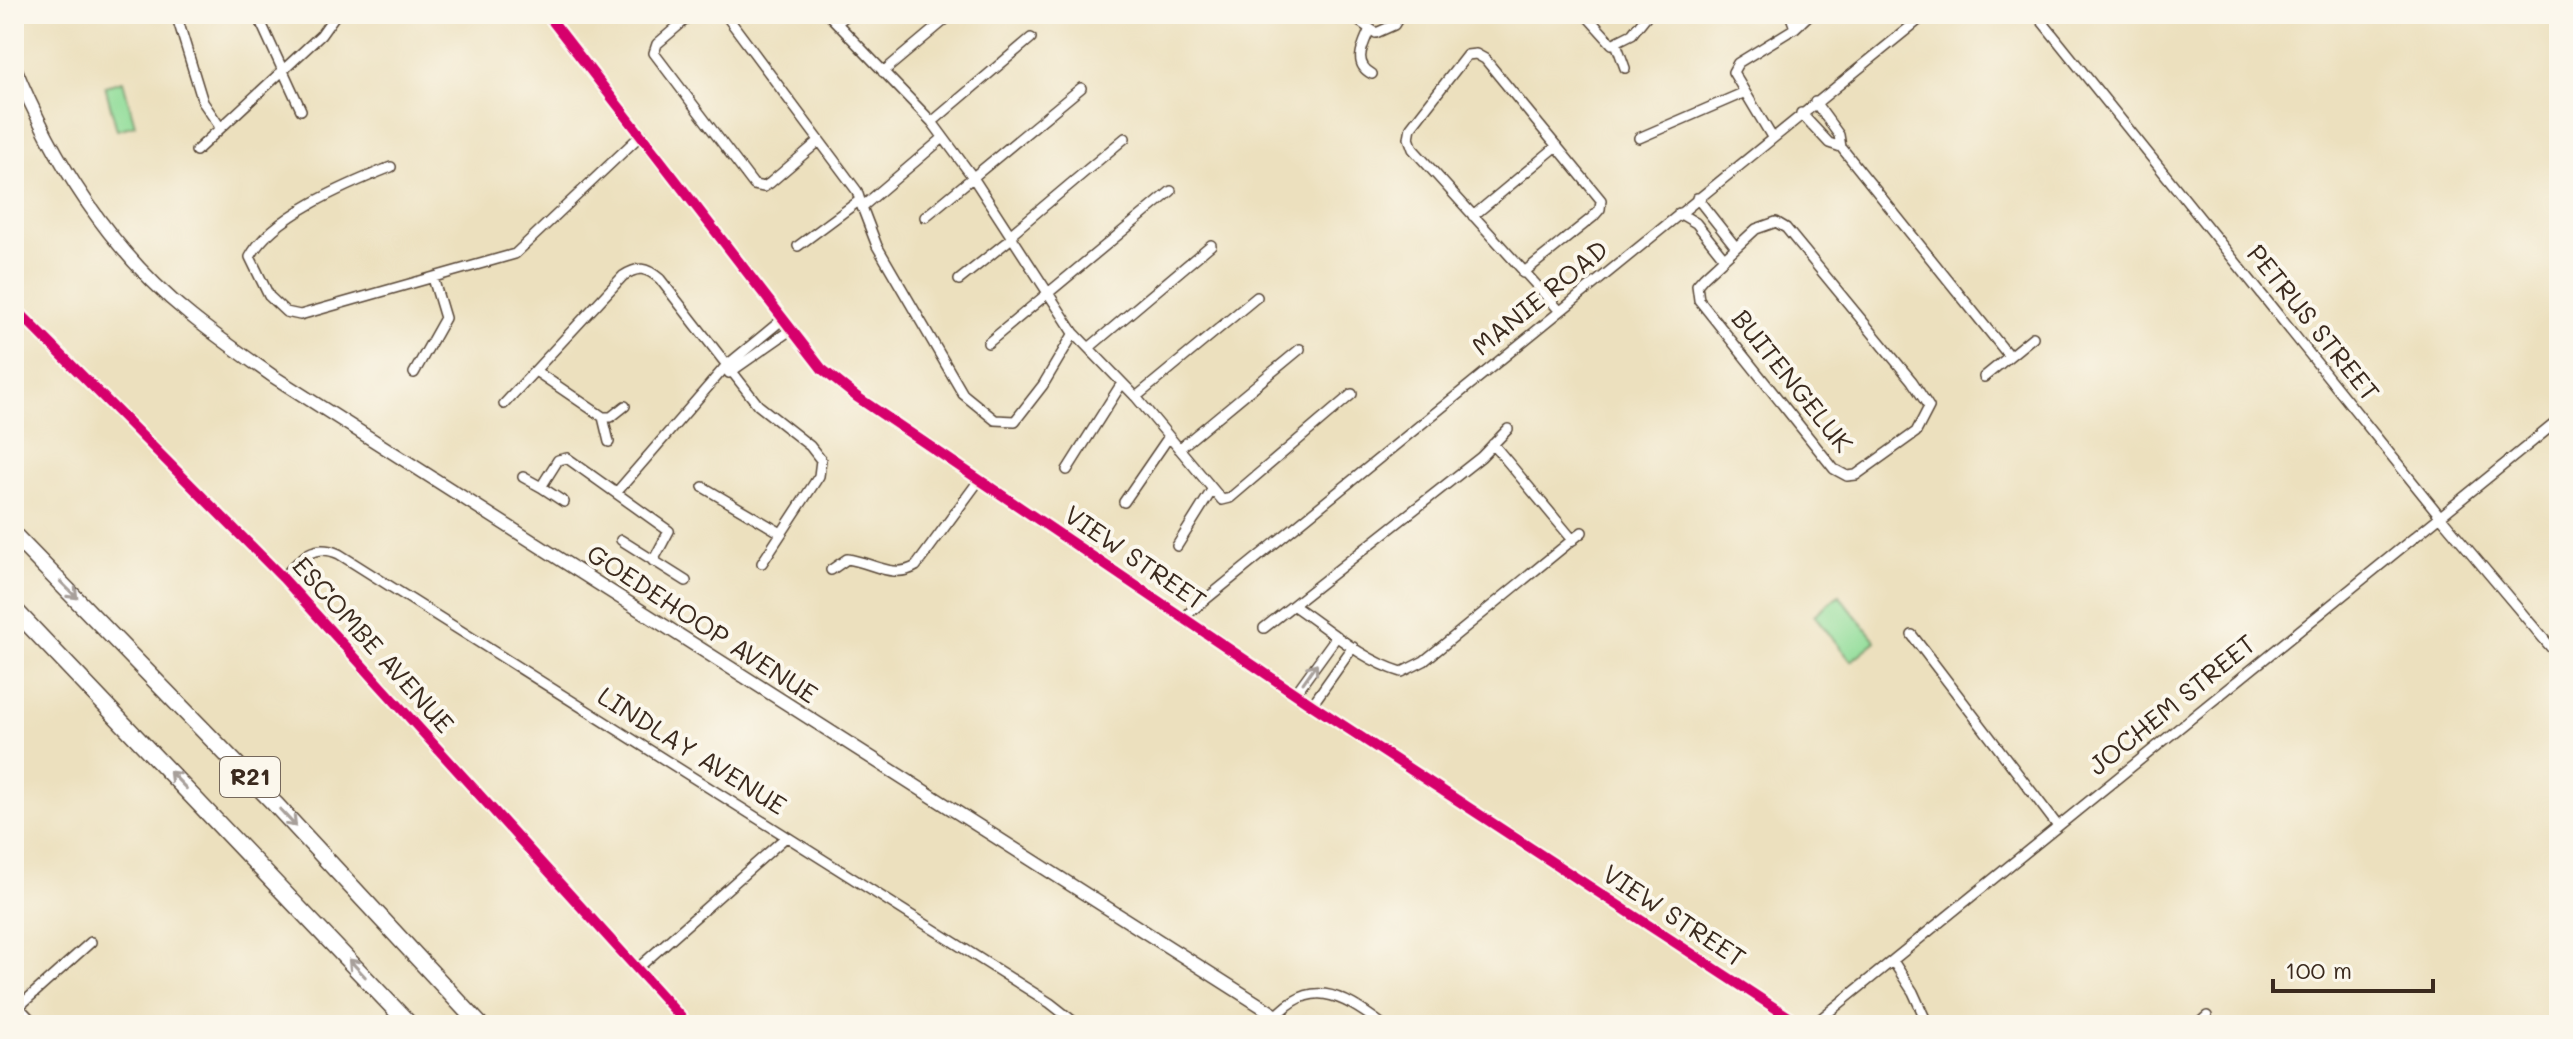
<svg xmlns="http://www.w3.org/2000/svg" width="2573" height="1039" font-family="Mali,sans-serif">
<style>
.garden{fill:#92dd9a;stroke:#66845c;stroke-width:2}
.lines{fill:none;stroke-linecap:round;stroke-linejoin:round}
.street-casing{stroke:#564536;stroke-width:12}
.secondary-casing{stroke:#564536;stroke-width:15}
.highway-casing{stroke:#564536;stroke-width:19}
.street{stroke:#fff;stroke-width:9}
.secondary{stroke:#fff;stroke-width:12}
.highway{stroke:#fff;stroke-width:16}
.cycleway-casing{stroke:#fbf7ec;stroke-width:15}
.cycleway{stroke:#d6006c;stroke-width:10}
.oneway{stroke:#a79f9a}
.labels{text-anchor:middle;stroke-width:8;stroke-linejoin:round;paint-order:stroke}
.shield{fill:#fbf7ec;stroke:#75685c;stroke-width:2}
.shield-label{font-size:24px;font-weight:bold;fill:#3b2a1e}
.street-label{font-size:26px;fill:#3b2a1e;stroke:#fbf7ec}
</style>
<rect width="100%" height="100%" fill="#fbf7ec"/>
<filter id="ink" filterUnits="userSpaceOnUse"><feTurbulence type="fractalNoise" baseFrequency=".0125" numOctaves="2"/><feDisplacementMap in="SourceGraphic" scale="16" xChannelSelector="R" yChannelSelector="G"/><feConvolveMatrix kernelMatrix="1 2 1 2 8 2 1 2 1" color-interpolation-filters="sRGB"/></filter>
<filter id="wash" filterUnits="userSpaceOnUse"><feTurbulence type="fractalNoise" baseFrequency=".006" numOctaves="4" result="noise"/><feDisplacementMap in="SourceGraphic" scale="32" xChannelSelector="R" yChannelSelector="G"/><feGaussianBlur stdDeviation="1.8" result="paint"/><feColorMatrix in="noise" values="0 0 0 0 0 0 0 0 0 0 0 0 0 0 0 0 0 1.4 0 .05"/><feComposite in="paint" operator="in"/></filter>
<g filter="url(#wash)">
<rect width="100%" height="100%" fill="#ece0be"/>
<path class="garden" d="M123,81L135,125L117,130L105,86Z
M1839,595L1876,641L1851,661L1814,615Z"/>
</g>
<g filter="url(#ink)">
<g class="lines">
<g class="street-casing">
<path id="street" d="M176,14L203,102L220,127
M257,14L301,110
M547,14L822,369L857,397L1312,705L1801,1025
M692,14L657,44L654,53L754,185L764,187L770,183L819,141
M725,14L857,191L862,207
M828,14L932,122L972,176L1074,333L1136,397L1222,500L1230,498L1352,394
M1349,14L1376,33L1394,25L1401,14
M1585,14L1612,44L1632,34L1648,14
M2036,14L2440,516L2559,657
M837,23L848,14
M1795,28L1810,14
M1369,31C1362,47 1353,64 1372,74
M1616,43L1625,68
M883,72L952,14
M1815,102L1839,135L1841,147L2009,356
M1801,113L1829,143L1841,147
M932,122L1031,38
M1772,137L1733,72L1738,63L1795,28L1790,14
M943,138L862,207L877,246L963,394L995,420L1015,421L1043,385L1074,333
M1639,138L1743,93
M196,151L321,35L336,14
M391,167C348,184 272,216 250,257L269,296L286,312L300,315L515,254L642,134
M1697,198L1735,246
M1679,213L1696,223L1724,258
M1473,216L1557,146
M925,217L1081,88
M1776,222L1786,228L1912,381L1929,407L1916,432L1856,475L1847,476L1834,469L1699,300L1697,285L1704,277L1756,229Z
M1011,234L1125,138
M798,246L860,200
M1523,273L1593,217L1600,209L1601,200L1485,59L1476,54L1467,55L1411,127L1409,138L1413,149L1559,310
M959,280L1013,237
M14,307L283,578L688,1025
M988,343L1171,191
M1090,347L1211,245
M537,372L603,417H611L625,406
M414,373L445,318L433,278
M729,373L792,329
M1984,377L2033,337
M1136,397L1257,297
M504,404L623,276C638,266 646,267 660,279L758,405L810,446L821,460L819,476L762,563
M603,417L609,442
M1493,444L1573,540
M1179,449L1300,349
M1067,470L1122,383
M523,477L541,487L558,460L567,458L616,493L726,366L783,319
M541,487L564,502
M703,487L781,533
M616,493L669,531L653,561
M1124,502L1168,438
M621,540L686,581
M1177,546L1212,490
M831,570L847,559C872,562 893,580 916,566L980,479
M283,578C300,559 312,542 339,554L1050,1003L1078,1025
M1294,606C1328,629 1362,660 1402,672L1424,661L1582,532
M1184,617L1926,14
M1264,628L1481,457L1508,429
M1912,635L2057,825
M1295,694L1337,636
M1312,705L1353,647
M1893,961L1913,992L1928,1025
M638,968L786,837
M14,1002L36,1025
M14,1011L91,942
M802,1025H813
M1269,1025C1308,974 1341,994 1383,1025
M1813,1025L2559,420
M2197,1025L2207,1016"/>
</g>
<g class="secondary-casing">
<path id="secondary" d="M14,65C52,159 110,251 190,315C217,337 246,357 274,377L1291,1025"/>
</g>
<g class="highway-casing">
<path id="highway" d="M14,535L275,804L480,1025
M14,609L410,1025"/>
</g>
<use href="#street" class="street"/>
<use href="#secondary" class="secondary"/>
<use href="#highway" class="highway"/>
<g class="cycleway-casing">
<path id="cycleway" d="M547,14L822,369L857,397L1312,705L1801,1025
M14,307L283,578L688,1025"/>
</g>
<use href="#cycleway" class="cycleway"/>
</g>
<defs><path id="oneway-shaft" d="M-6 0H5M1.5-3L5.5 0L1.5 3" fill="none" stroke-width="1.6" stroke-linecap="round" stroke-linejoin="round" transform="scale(2)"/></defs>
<g class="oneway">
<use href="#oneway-shaft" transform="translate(69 590) rotate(45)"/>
<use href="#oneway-shaft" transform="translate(1310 673) rotate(-55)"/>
<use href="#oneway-shaft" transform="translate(178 780) rotate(-134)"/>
<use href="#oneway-shaft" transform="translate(288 818) rotate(47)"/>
<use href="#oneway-shaft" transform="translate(357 968) rotate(-133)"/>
</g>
</g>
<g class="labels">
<rect class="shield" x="220" y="757" width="60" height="40" rx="6"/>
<g class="shield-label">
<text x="250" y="785">R21</text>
</g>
<g class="street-label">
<text transform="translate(1540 298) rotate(-39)" y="9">MANIE ROAD</text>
<text transform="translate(2313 323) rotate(51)" y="9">PETRUS STREET</text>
<text transform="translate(1792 381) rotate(51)" y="9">BUITENGELUK</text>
<text transform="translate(1135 558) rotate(34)" y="9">VIEW STREET</text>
<text transform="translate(702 624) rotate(33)" y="9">GOEDEHOOP AVENUE</text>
<text transform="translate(373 645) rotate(48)" y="9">ESCOMBE AVENUE</text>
<text transform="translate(2172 705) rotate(-39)" y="9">JOCHEM STREET</text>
<text transform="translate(692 751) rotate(32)" y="9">LINDLAY AVENUE</text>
<text transform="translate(1674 916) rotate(33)" y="9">VIEW STREET</text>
</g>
</g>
<rect width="2573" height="1039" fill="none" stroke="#fbf7ec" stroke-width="48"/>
<path d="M2273 979v12h160v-12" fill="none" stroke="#3b2a1e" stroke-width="4"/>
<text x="2285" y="979" font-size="24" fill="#3b2a1e" stroke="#fbf7ec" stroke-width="6" paint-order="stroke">100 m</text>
</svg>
